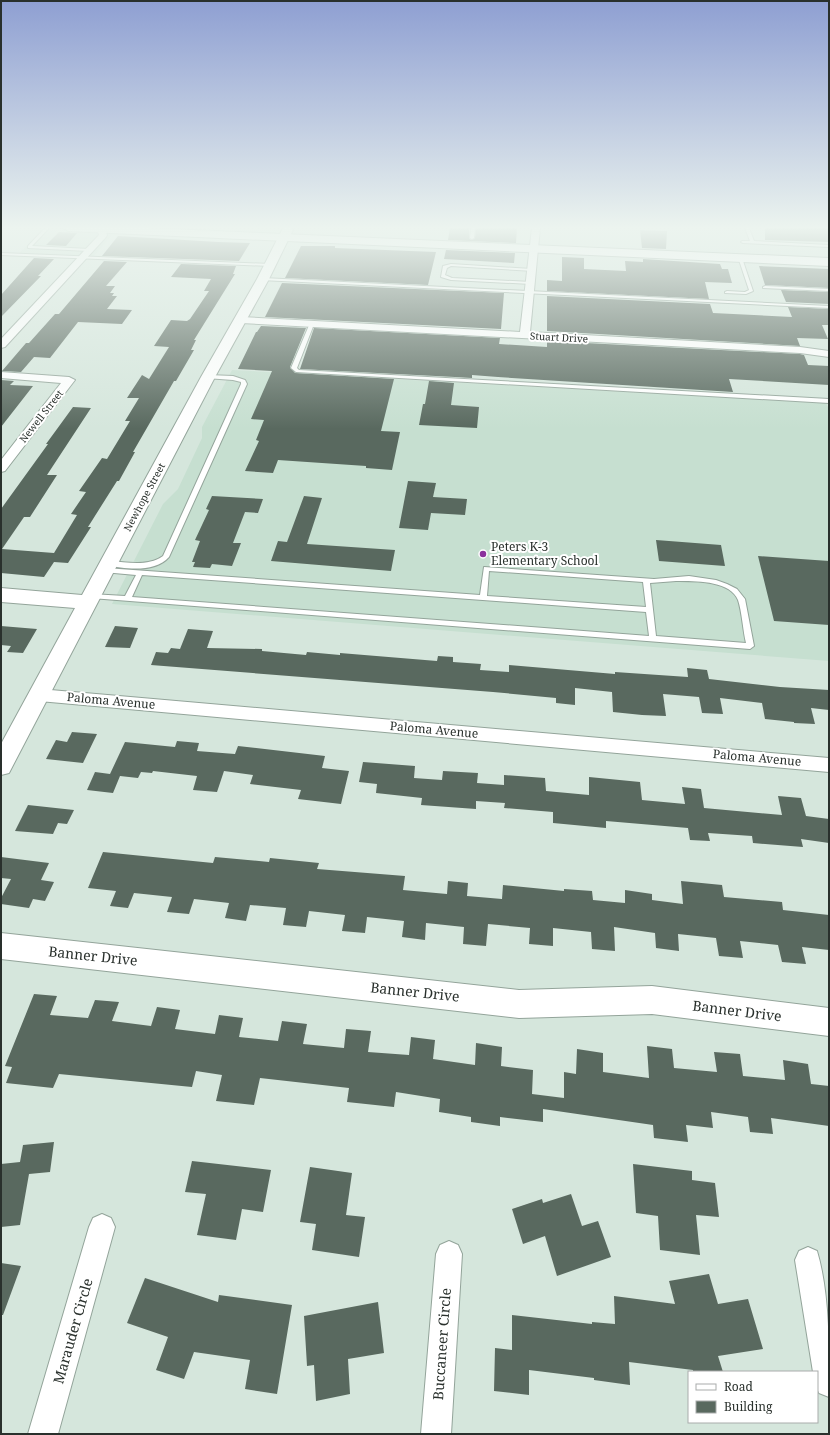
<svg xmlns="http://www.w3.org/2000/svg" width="830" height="1435" font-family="'Noto Serif',serif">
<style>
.built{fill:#c6dfd0}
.building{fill:#59695f}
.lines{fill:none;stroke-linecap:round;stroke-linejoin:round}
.lane-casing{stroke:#93a49a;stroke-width:2}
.street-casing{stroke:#93a49a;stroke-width:2}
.secondary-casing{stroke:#93a49a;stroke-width:2}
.primary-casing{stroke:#93a49a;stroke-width:2}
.lane{fill:#fff;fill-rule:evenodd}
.street{fill:#fff;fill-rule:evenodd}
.secondary{fill:#fff;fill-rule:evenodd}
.primary{fill:#fff;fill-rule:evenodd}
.poi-dot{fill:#8b319d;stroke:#fff;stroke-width:1.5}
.labels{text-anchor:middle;stroke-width:4;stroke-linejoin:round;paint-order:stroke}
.far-street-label{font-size:10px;fill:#29302c;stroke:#fff}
.poi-label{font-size:12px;fill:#29302c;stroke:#fff;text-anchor:start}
.street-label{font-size:12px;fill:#29302c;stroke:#fff}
.near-street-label{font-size:14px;fill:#29302c;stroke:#fff}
</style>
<rect width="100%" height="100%" fill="#d5e6dc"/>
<path class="built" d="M42,231L113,234L92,258L18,254Z
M232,370L826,403L829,409V661L112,604L163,504L178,489L202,438V427Z"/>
<path class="building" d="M450,228H469V238L471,240L475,238L476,228H517L516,243L448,240Z
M765,228H829V242L765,240Z
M640,230L667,231L666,249L642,248Z
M59,232L77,233L66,246L46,245Z
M118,236L218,242L250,243L239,261L102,256Z
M301,246H335V248L436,252L428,285L285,278Z
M446,250L515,253L514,263L444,259Z
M562,257L584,258V269L626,271L625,261L643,262V259L720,264L722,269H728L732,283L705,282L709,299L547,291V280L562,281Z
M34,258L54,259L38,276H41L1,317V295Z
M104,261L127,262L106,286H115L110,293H114L112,296H117L107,309L132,310L122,324L78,322L50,358L34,357L21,372L2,371L26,343H29L55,314H59Z
M181,264L236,266L233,274H235L194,340H196L191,350H194L176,381H174L133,452H135L119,481H117L88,527H91L68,563L54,562L44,577L1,573V509L48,444H46L57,429L73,407L91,408L47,475H57L30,517H24L2,549L54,553L77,515L71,514L86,492L79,491L102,458L107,459L130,421H125L139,398H127L142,375L149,379L169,347L154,346L171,320L187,321L190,319L209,291H204L211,279L171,277Z
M759,266L829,269V288L765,285Z
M282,283L504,293L501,329L265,317Z
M781,290L829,292V304L786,302Z
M547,296L710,304L713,313L792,317L788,307L829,309V325H822L828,339L797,338L800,346L547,331Z
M261,326L306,328L290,367L295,373L394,379L381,431L400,432L392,470L366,468V466L278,460L273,473L245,471L259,441L256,440L264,420L251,419L272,371L238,369L256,332H257Z
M314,328L500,338L499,344L516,345L547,347V341L800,354L804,355L808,365L829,366V385L729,379L733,392L498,377L472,375V378L455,377L300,369Z
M1,380L14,381L10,385L33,386L1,427Z
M429,381L454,383L451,405L479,407L477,428L419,425L423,404H425Z
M408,481L436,483L433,497L467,499L465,515L431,513L428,530L399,528Z
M212,496L263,499L258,513L245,512L233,543H241L232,566L212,564L210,568L193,567L195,562H192L200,541L195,540L209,510L206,509Z
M304,496L322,498L307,544L395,550L391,571L271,561L278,541L287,542Z
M656,540L721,545L725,566L659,561Z
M758,556L829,561V625L774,621Z
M1,626L37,629L23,653L7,652L11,646L1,645Z
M115,626L138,628L130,648L105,647Z
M188,629L213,631L207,648L262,649V651L306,655L307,652L340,655V653L437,661L438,656L453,657V662L481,664L480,670L509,672V665L615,674V672L688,677L687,668L707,670L709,679L780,687L829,690V710L811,708L815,724L794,723V722L765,719L762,703L720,698L723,714L702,713L699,697L663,694L666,716L642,715L613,712L612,692L575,688V705L556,703V698L493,692L151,665L156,652L168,653L171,648L180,649Z
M72,732L97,734L83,763L46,759L56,740L67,742Z
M177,741L199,743L197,751L235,754L238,746L325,756L322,768L349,771L341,804L298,799L301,790L250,784L253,775L224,771L217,792L193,790L197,776L153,771L152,773L141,772L138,778L120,776L113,793L87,790L95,772L110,774L125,742L175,747Z
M363,762L415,766L414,778L442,780L443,771L478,773L477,783L504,785V775L545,778L546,791L589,795V777L640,782L642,800L685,804L682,787L701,789L704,808L782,815L778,796L801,798L806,816L829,819V843L801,839L803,847L753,843L752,836L708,833L710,841L690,840L688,828L606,821V828L553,823V812L504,808L505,803L476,801V809L421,805L422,798L376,793L377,784L359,782Z
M28,805L74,810L67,824L58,823L53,834L15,831Z
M103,852L213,863L215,857L269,862L270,858L319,863L317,869L405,876L403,890L447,894L448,881L468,883L467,896L502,899L503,885L564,891V889L592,891L593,900L625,903V890L652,894V900L683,904L681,881L722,885L724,897L782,902L783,910L829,915V950L802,947L806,964L782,962L778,945L740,941L743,958L719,956L716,938L678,934L679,951L656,948L655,933L614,927L615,951L592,949L591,932L553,928V946L529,944L530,928L488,924L486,946L463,944L464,927L426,923L425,940L402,937L404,921L367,917L365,933L342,931L345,915L309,911L306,927L283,925L286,908L250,905L246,921L225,918L229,903L194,899L189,914L167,912L172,897L134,893L128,908L110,906L116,891L88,888Z
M1,857L49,863L41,880L54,882L45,901L33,899L29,908L1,904V898L11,879L1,878Z
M34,994L57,996L50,1015L88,1018L95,1000L119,1002L112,1021L151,1026L157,1007L180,1010L175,1029L215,1034L219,1015L243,1018L239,1037L278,1041L282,1021L307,1024L303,1044L344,1048L346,1029L371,1031L368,1052L409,1055L411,1037L435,1040L433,1059L475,1065L476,1043L502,1047L501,1066L533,1070L532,1094L564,1098V1072L576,1074L577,1049L603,1053V1072L649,1078L647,1046L672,1049L674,1068L717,1072L714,1052L740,1054L743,1076L785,1080L783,1060L808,1064L811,1084L829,1086V1126L771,1118L773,1134L750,1132L748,1117L711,1112L713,1128L686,1125L688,1142L654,1138L653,1125L543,1109V1122L500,1117V1126L471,1122V1117L439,1112L440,1099L396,1092L394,1107L347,1102L349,1088L260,1078L254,1105L216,1101L222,1075L196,1071L192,1087L59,1074L53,1088L6,1083L12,1067L5,1066Z
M54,1142L50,1172L29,1174L20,1225L1,1227V1164L20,1162L23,1145Z
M192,1161L271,1170L263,1212L242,1209L236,1240L197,1235L206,1194L185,1192Z
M633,1164L692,1171V1180L715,1183L719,1217L696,1215L700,1255L660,1250L658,1216L636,1213Z
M310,1167L352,1173L346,1215L365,1217L359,1257L312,1250L316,1224L300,1222Z
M571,1194L582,1226L598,1221L611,1257L557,1276L545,1236L523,1244L512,1209L542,1199L543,1203Z
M1,1263L21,1266L3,1315H1Z
M709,1274L718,1304L748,1299L763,1349L718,1356L723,1372H693V1370L629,1362L630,1385L594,1380V1378L529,1370V1395L494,1391L495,1348L512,1350V1315L592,1324V1322L615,1324L614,1296L675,1304L669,1281Z
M145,1278L218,1302L219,1295L292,1305L277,1394L245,1389L250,1360L194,1352L184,1379L156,1370L168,1337L127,1323Z
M378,1302L384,1353L348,1359L350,1394L316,1401L314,1365L307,1366L304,1316Z"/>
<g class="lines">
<g class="lane-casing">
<path id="lane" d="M45,228H49L32,246L89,249L91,250L89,251L28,248V246Z
M471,228H475L474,238L472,239L470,238Z
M745,228H749L754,241L829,245V247L743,243L741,242L742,241H750Z
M1,253L270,264L272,265L270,266L1,255Z
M738,257L742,258L753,291L746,294L725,293V292L727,291L745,292L749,290Z
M451,264L532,269H534V271L451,266L447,268L445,275L452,278L531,282L533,283L531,284L451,280L441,277L443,266Z
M263,278L829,306V308L261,280V278Z
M765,286L829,289V291L763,288V287Z
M310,323L314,324L297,368L299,370L829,399V403L296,372L291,368Z
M208,375L233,376L245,380L247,384L169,557C155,573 125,569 107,565L106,563L109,561C128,562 147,567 163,556L241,384V382L233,380L206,378L205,377Z
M484,567L654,579L689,576L716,580L727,584L737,589L745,599L754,646L750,649L91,598L87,596L91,594L125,596L136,575L103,572V568H105L480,595ZM489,571L643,582L646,607L487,596ZM142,575L646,612L649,636L132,597ZM676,581C693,581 730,580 738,600C742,612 743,631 746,643L656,636L650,583Z"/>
</g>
<g class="street-casing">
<path id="street" d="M97,228H105L107,235L106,237L5,347L1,348V339L99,235Z
M532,228H540L530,332L800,347L829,351V357L800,353L241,323L236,320L241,317L520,332Z
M1,372L69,377L75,380L5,471L1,472V460L61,383L1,378Z
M39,689L829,758V772L39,701L33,699L31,695L33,691Z
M102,1214L111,1218L115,1227L58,1434H28L89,1227L93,1218Z
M449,1241L458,1245L462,1254L451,1434H421L436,1254L440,1245Z
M808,1247L817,1251C830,1294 829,1351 829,1397L819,1393L817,1388V1372H813L795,1260L799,1251Z"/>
</g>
<g class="secondary-casing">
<path id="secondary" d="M283,228H291L293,230L269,279L215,377L9,773L1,775V744L75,608L1,602V588L82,595L201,377L257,279Z
M1,933L519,990L652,986L829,1008V1036L652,1014L519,1018L1,959Z"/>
</g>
<g class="primary-casing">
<path id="primary" d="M63,228H147L829,258V266L68,231Z"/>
</g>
<use href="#lane" class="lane"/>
<use href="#street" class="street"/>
<use href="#secondary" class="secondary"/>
<use href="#primary" class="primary"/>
</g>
<linearGradient id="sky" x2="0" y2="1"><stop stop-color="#8e9fd2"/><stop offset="0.53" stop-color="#ecf4ef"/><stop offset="1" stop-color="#ecf4ef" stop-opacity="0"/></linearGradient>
<rect width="830" height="429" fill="url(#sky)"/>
<circle class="poi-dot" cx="483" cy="554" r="4"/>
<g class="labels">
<g class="far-street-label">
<text transform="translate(559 337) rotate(3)" y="4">Stuart Drive</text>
<text transform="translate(41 416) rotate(-52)" y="4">Newell Street</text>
<text transform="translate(144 497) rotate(-62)" y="4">Newhope Street</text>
</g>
<g class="poi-label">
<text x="491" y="551">Peters K-3<tspan x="491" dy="14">Elementary School</tspan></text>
</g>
<g class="street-label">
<text transform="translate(111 701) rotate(5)" y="4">Paloma Avenue</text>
<text transform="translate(434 730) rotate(5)" y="4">Paloma Avenue</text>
<text transform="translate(757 758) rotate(5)" y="4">Paloma Avenue</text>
</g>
<g class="near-street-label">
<text transform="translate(93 956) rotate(6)" y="5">Banner Drive</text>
<text transform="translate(415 992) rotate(6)" y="5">Banner Drive</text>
<text transform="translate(737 1011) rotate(7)" y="5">Banner Drive</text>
<text transform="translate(73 1331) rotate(-74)" y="5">Marauder Circle</text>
<text transform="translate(442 1344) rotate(-86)" y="5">Buccaneer Circle</text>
</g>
</g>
<rect width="830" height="1435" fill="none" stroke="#29302c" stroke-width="4"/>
<rect x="688" y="1371" width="130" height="52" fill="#ffffff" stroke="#a9acab"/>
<rect x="696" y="1384" width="20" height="6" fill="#ffffff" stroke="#a9acab"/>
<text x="724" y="1391" font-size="12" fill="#29302c">Road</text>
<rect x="696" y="1401" width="20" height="12" fill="#59695f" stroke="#a9acab"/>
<text x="724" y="1411" font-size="12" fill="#29302c">Building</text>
</svg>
